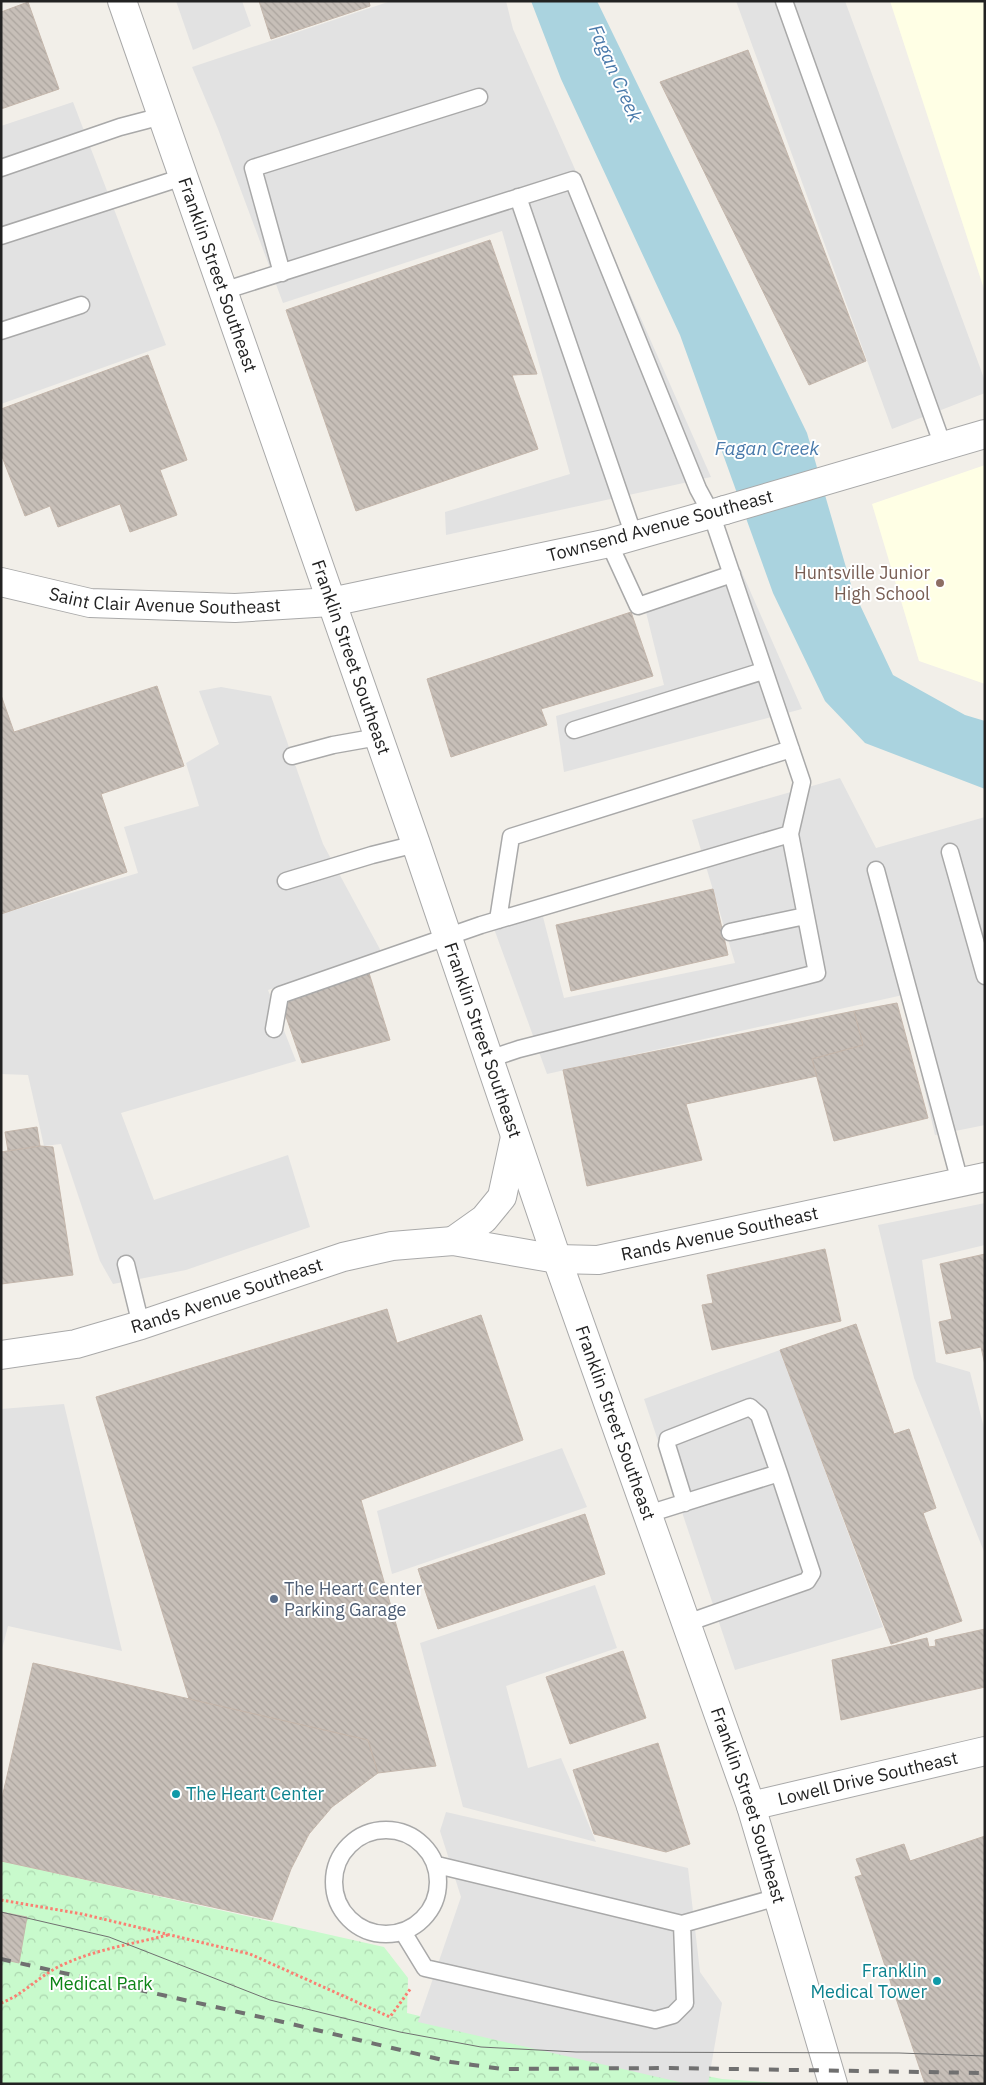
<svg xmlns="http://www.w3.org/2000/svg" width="986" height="2085" font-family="'IBM Plex Sans',sans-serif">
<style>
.education{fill:#ffffe5}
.park{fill:url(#park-crowns)}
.parking{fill:#e2e2e2}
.water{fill:#aad3df}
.building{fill:url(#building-back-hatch);stroke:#c4b6ab}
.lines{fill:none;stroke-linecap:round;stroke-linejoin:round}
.service-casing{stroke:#a9a9a9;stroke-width:19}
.minor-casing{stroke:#a9a9a9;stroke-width:30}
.tertiary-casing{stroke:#a9a9a9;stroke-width:30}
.path{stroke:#fa8072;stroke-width:3;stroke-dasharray:2.5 2.5;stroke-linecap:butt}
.service{stroke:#fff;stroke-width:16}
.minor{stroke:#fff;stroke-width:28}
.tertiary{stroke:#fff;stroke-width:28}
.tram{stroke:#707070;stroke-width:1}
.rail{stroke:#707070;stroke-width:4;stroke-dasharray:10 10;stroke-linecap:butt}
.education-dot{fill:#8d6e63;stroke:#fff;stroke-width:2}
.service-dot{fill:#5c6f8a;stroke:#fff;stroke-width:2}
.culture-dot{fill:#0f9aa8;stroke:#fff;stroke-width:2}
.labels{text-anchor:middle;stroke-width:4;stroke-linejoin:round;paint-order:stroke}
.street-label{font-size:18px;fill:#222;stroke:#fff}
.education-label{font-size:18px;fill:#785e54;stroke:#fff;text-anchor:end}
.service-label{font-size:18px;fill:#4e5e75;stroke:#fff;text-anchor:start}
.culture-label{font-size:18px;fill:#0d838f;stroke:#fff;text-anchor:start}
.park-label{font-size:18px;fill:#0c8416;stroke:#fff}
.water-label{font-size:19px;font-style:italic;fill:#4a7aab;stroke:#fff}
</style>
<defs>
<pattern id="park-crowns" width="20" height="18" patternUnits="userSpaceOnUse" patternTransform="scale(1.25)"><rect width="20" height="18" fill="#c8facc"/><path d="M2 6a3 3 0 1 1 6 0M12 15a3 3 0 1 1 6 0" fill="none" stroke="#acd6af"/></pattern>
<pattern id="building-back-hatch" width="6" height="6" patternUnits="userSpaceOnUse" patternTransform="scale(1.25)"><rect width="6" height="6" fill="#c7bfb8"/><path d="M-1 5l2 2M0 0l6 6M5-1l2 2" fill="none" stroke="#aba49e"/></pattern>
</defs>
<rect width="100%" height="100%" fill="#f2efe9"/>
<path class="education" d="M890,1H985V292Z
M985,465V684L919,661L872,504Z"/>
<path class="park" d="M1,1861L384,1947L408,1978L407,2013L503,2036L722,2079L793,2084H1Z"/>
<path class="parking" d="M176,1H242L251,26L193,50Z
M391,1H506L513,29L711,477L446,535L445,512L570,474L502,231L283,303L218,129L192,67Z
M736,1H845L985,381V393L892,429Z
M73,102L166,345L1,404V126Z
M740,568L802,709L564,772L556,716L664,685L643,600Z
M221,687L271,696L323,844L382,953L268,990L296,1061L121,1113L154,1200L288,1155L310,1227L186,1270L113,1284L100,1261L61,1144L44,1146L28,1075L1,1074V914L138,873L124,827L199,806L186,763L219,744L199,691Z
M840,778L876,848L985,817V1125L935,1135L903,995L547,1074L493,926L543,917L564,998L735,963L692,820Z
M985,1203V1245L922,1260L936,1362L970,1372L985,1432V1554L914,1378L878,1225Z
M780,1350L883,1627L735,1670L644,1399Z
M64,1404L122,1651L8,1626L1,1653V1409Z
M562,1448L587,1507L392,1574L377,1511Z
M595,1585L617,1648L506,1686L528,1768L561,1758L596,1842L463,1807L420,1643Z
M446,1812L688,1868L700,1972L722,2003L708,2084H688L418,2022L461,1897L440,1831Z"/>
<path class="water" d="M531,1H597L807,433L852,588L893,675L965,715L985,721V789L865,743L825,701L773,593L680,335L561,79Z"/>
<path class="building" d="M259,1H369L370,6L271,39Z
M28,2L59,89L1,109V12Z
M748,50L866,361L809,385L660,82Z
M490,240L537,374L512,375L538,449L356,511L286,310Z
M148,355L187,460L160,470L177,515L130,532L120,504L58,527L50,506L25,516L1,454V409Z
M631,612L653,676L541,709L547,725L451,757L427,679Z
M157,686L184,766L101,794L127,872L1,914V695L14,732Z
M713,889L728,955L571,991L556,925Z
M369,973L390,1040L302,1063L281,1002Z
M897,1003L928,1118L834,1141L812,1059L863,1045L854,1011Z
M854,1011L863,1045L812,1059L817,1076L686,1104L702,1160L587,1186L563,1070Z
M37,1127L40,1146L8,1151L5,1132Z
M40,1146L53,1147L73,1275L1,1284V1152Z
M825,1249L841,1321L712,1350L702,1305L713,1303L707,1275Z
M985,1254V1365L981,1347L946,1354L939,1322L952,1319L940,1264Z
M387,1309L397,1343L481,1315L523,1440L361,1500L436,1766L378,1773L368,1740L189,1699L96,1397Z
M856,1324L894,1434L909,1429L936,1508L923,1513L962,1621L891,1644L780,1350Z
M585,1514L605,1574L438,1629L418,1569Z
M985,1629V1687L841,1720L832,1660L927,1638L929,1647L936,1646L935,1640Z
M623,1651L646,1718L570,1744L546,1677Z
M33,1663L368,1740L378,1773L332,1807L309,1834L291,1869L272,1920L1,1861V1802Z
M658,1743L690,1844L666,1852L594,1834L573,1770Z
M985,1836V2084H925L855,1877L862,1875L856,1859L904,1844L910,1861Z
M1,1912L27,1917L19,1963L1,1959Z"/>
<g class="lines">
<g class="service-casing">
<path id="service" d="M784,1L943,446
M1,168L120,127L162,116
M518,197L634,536
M1,236L183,177
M282,273L253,168L479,97
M223,291L573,180L698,489L711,513L802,782L790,834
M1,331L81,305
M609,543L638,606L732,574
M574,730L763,671
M292,756L333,745L378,737
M950,852L985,976
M876,870L960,1182
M286,881L372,855L416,844
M498,920L511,837L791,749
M730,932L805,916
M274,1029L280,995L481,925L790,834L817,973L519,1049L489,1059
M126,1264L141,1325
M685,1503L667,1445L668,1439L750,1407L759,1415L779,1473
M648,1514L779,1473L812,1573L807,1581L687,1623
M334 1882a52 52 0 1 1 104 0a52 52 0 1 1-104 0Z
M437,1865L682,1924L778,1897
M403,1932L425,1968L655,2020L673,2015L685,2003L682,1924"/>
</g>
<g class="minor-casing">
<g id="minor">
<path d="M725,510L985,434"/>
<path d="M453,1241L484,1219L502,1197L515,1137"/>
<path id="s1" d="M1,1355L76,1344L141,1325L343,1257L392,1246L453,1241L557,1259L598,1260L985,1177"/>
<path id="s2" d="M751,1806L985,1751"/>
</g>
</g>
<g class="tertiary-casing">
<g id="tertiary">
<path id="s3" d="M122,1L416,844L557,1259L751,1806L833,2084"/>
<path id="s4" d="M1,582L90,603L235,608L331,602L609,543L725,510"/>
</g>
</g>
<path class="path" d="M1,1900L82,1914L250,1954L390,2017L411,1988
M1,2003C23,1995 39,1976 60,1966C93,1950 132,1944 168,1935"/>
<use href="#service" class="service"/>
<use href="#minor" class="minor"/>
<use href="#tertiary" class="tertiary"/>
<path class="tram" d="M1,1912L109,1937L270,2000L400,2032L481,2047L576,2052L899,2053L985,2056"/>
<path class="rail" d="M1,1959L283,2022L451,2062L502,2069L670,2068L985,2073"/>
</g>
<circle class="education-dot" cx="940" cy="583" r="5"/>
<circle class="service-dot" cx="274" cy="1599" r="5"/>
<g class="culture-dot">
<circle cx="176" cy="1794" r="5"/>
<circle cx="937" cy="1981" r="5"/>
</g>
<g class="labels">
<g class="street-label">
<text dy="6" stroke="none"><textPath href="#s3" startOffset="290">Franklin Street Southeast</textPath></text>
<text transform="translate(660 526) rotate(-15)" y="6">Townsend Avenue Southeast</text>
<text dy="6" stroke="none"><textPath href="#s4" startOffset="166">Saint Clair Avenue Southeast</textPath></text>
<text dy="6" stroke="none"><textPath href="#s3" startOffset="695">Franklin Street Southeast</textPath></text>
<text dy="6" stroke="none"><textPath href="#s3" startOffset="1100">Franklin Street Southeast</textPath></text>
<text dy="6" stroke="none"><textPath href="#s1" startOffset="739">Rands Avenue Southeast</textPath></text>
<text dy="6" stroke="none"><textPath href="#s1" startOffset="234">Rands Avenue Southeast</textPath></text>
<text dy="6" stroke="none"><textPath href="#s3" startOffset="1505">Franklin Street Southeast</textPath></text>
<text dy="6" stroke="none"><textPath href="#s2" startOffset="120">Lowell Drive Southeast</textPath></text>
<text dy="6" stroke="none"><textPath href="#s3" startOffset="1910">Franklin Street Southeast</textPath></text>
</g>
<g class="education-label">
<text x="930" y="579">Huntsville Junior<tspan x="930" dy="21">High School</tspan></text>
</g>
<g class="service-label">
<text x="284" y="1595">The Heart Center<tspan x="284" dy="21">Parking Garage</tspan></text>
</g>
<g class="culture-label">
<text x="186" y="1800">The Heart Center</text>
<text x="927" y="1977" text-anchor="end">Franklin<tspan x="927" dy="21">Medical Tower</tspan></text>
</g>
<g class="park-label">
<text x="101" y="1990">Medical Park</text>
</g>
<g class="water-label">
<text transform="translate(616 73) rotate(66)" y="7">Fagan Creek</text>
<text x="767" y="455">Fagan Creek</text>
</g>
</g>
<rect width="986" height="2085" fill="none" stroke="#222222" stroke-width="5"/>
</svg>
